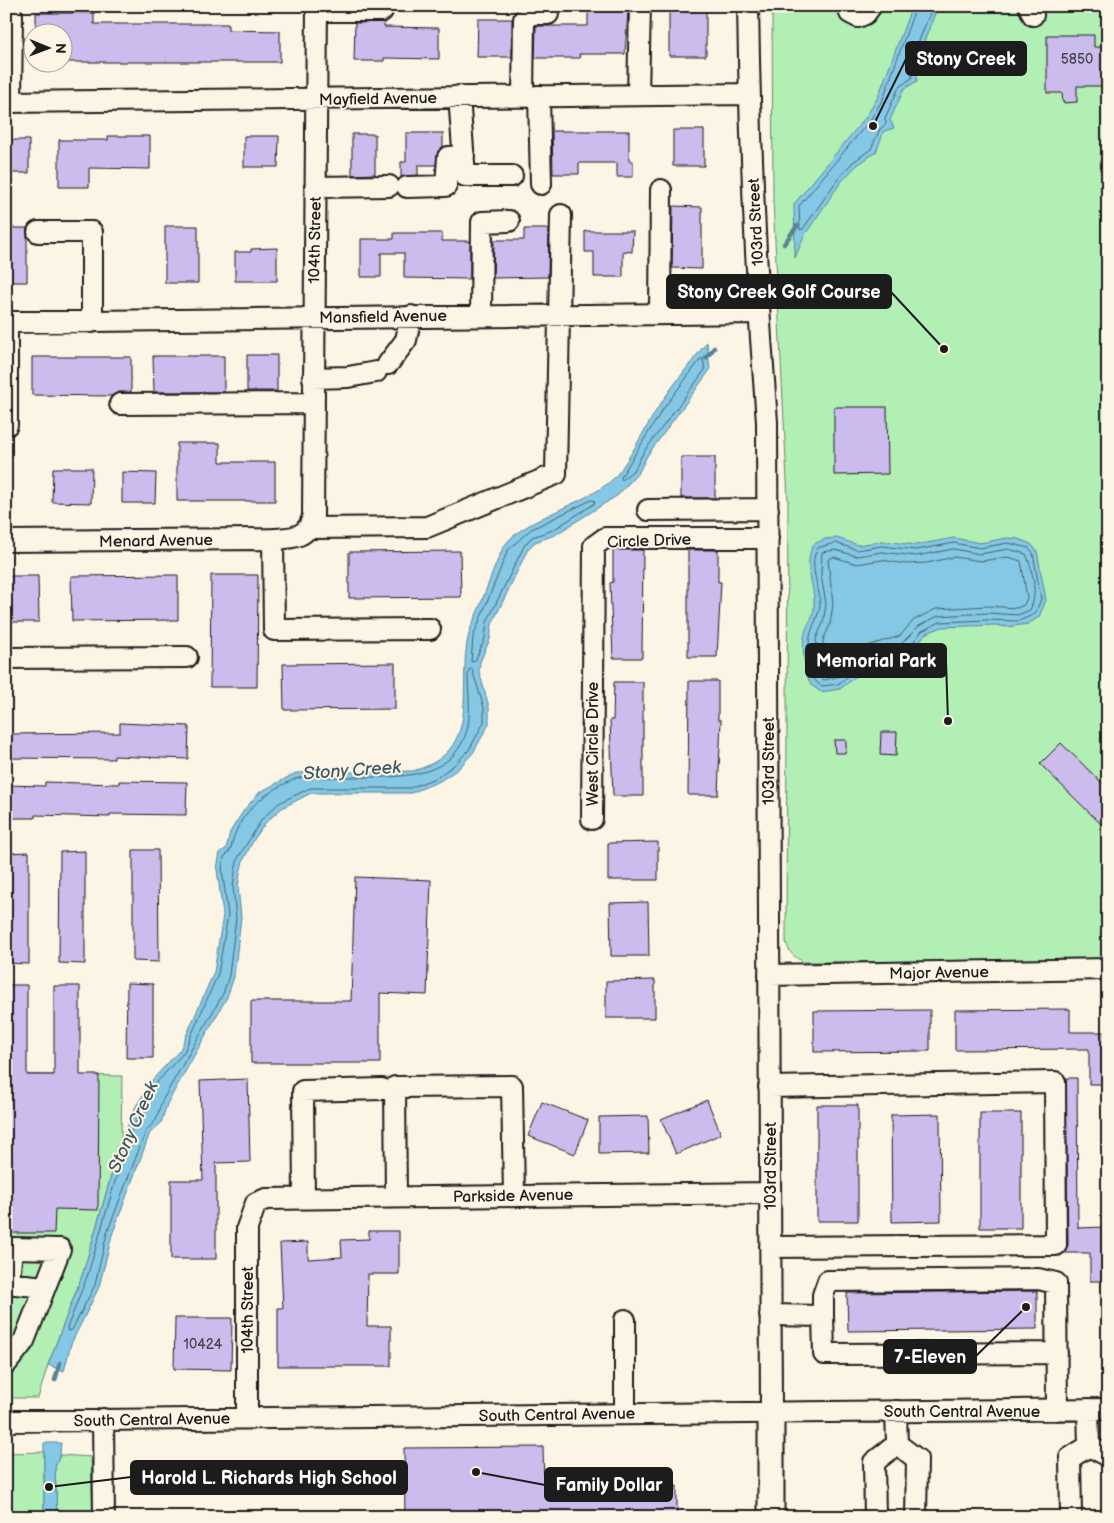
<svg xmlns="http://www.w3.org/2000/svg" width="1114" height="1523" font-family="'Balsamiq Sans',sans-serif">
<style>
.green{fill:#b2efb5;stroke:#678668}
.water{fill:#84c8e5;stroke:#5a8395}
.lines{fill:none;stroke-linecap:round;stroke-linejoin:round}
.shore{stroke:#46616c;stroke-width:1}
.stream{stroke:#5a8395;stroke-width:4.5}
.building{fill:#cbbced;stroke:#1c1c1c}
.minor-casing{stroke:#1c1c1c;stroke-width:24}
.major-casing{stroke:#1c1c1c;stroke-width:29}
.minor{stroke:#fcf5e5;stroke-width:20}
.major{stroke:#fcf5e5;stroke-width:25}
.labels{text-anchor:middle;stroke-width:4;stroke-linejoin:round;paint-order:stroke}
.number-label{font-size:14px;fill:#484450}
.street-label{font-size:16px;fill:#1c1c1c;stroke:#fcf5e5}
.water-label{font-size:18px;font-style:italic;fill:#405862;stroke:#fcf5e5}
.leader{fill:none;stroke:#1c1c1c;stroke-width:2}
.callout-dot{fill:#1c1c1c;stroke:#fcf5e5;stroke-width:2}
.callout{fill:#1c1c1c;stroke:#1c1c1c;stroke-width:2}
.callout-label{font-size:18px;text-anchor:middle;font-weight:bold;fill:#fff}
</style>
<rect width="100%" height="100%" fill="#fcf5e5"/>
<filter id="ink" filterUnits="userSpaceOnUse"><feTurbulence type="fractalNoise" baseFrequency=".02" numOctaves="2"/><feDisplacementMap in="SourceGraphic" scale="10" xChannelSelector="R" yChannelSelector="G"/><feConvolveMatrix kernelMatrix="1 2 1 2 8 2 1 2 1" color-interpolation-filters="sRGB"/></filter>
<g filter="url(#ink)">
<path class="green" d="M772,6H1108V960L804,962C794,957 789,953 786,942L788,501L773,201Z
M6,1074L122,1076L121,1142L83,1273L48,1365L38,1398H6Z
M44,1452V1517H6V1453Z
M60,1455L91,1457L93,1517H57L55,1467Z"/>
<path class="water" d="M912,6H938L917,59V81L904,89L890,120L894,128L884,131L876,152L856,166L841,182L804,236L795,258L794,204L866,117L878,97Z
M707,342L710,370L647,456L639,472L618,495L555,535L535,542L528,549L492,624L490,639L480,662L479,671L489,707V724L473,753L458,769L440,781L411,793H311L282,808L266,822L253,841L243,861L240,873L238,887L241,917L234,977L227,997L167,1104L161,1123L150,1133L112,1235L99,1287L71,1344L64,1371L48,1365L83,1273L121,1142L136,1106L153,1079L180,1050L214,972L223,915L217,869L220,852L226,849L230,832L244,810L260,792L296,773L413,771C483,751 457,692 468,638C470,627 476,616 480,606C487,587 494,568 502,550C516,520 588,504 613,479C626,466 646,427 657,409C672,386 690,364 707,342Z
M837,538L858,545L883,541L916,545L954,538L980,543L1007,538L1018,539L1031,544L1037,551L1046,600L1039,617L1028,624L1006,627L996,625L942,627L925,634L913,650L906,654L869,666L840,689L821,692L811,685C804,671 800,642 807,627C811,619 814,615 814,605C815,584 802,564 814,544L825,539Z
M44,1443H61L60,1455L55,1467L57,1517H44Z"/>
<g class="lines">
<path class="shore" d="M916,6L883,99L871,119L799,206L800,230L803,229L838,179L853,162L871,149L880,129L886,124L885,118L899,87L912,78V58L933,6
M703,359L705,370L643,453L635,469L622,480L621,477L663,409L700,360Z
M592,500L595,501L594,504L553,530L532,537L524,546L487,622L485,638L475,661L471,662L473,637L508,550L530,530Z
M836,543L857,550L882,546L916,550L954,543L980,548L1008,543L1029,548L1033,553L1041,599L1035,614L1019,621L987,620L940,622L922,631L910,646L904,650L866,662L838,684L822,686C807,680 807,651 810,637C812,625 819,617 820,604C820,586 807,564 818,548Z
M954,549L980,554L1008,549L1026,554C1033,570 1038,594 1030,610L1018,615L987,613L938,616L919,626L901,644L871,653L855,662L841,676L824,680L820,677L816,639L823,623L826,604L821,575L822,552L835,550L857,556L882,552L916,556Z
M834,557L857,564L882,560L905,564L927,563L954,557L981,561L1008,557L1021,561L1027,598L1024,605L1017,608L987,606L936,609L914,620L900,636L867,646L850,657L837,669L827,672L824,663L823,640L830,625L833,604L828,560Z
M472,669L484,708V722L469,750L454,765L438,777L410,788H310L279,803L262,819L238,858L235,872L233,887L236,918L229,975L223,994L162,1101L156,1120L146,1131L107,1233L95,1285L72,1330L68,1331L67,1328L88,1274L126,1144L141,1109L157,1082L184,1052L218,974L228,915L222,869L224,857C234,848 230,845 235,834C245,807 270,790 295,779C306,775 325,778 337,777C383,776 456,787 468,725C471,709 468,691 468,675L469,670Z"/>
<path class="stream" d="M784,244L797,226
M706,358L714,348
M55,1380L60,1363"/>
</g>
<path class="building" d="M669,6H706V56H669Z
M588,11H628L625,54H579L580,58H535L536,26H588Z
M36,13H94V24H228V30L280,31V62H62V32H36Z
M478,19H512V57H477Z
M384,22V27L439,28V59L384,58V61H354L355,23Z
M1047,35H1094V47H1108V86H1077V102L1063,103L1062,93H1047Z
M673,130H704V166H673Z
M552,131H629V161H633V177H617V163H579V174H553Z
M406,133H443V147L438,151L436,165H418V175L401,177V162H406Z
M352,134H375V174L352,175Z
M108,136H150V169L89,168V187H59V140H108Z
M244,136H279L278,167H244Z
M6,140H29V173H6Z
M673,206L702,207V269L672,268Z
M165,226H198V283H165Z
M6,228H27V282H6Z
M524,229H549L548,277L493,278L494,240H524Z
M585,231H633L632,252L623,251V277H594V252H585Z
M394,233H442V241H470V279L404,278V253H381V277H361V239H394Z
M277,248V281H235V252H251V249Z
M247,355H277V391H247Z
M153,356H224V392H154Z
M32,357H131V392H119L111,396L32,395Z
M834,407H887L888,474L834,475Z
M177,443H220V462H275V501H177Z
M681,457H715V498H681Z
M53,468H92L91,503L52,502Z
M122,472L156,473L155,503H122Z
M613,550H643L642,658H613L610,583L613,582Z
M688,550H718V582H721L717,657H688Z
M460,551L461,597L349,598V552Z
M178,575V620L72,621L71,576Z
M211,575H258L257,687H210Z
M6,576H38L39,622H6Z
M395,663V709L284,710L283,664Z
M689,681H718V720H721L718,795H688Z
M614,682H643V796H613L610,720H613Z
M120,723L189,726L188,759L114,756V759L6,758V734L120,733Z
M881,732H897L896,756L880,755Z
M834,740H846V753H835Z
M1061,743L1108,789V831L1040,764Z
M119,781L187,782L186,815L110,814V817L35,815V818H6V785L45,786V782L119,784Z
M658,842V880H608V843Z
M133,850H158L159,962L133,961Z
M85,851V964L59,963L60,852Z
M29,852V964L6,963V853Z
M355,877L431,880L427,995L380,993V1063H251V1001H351Z
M648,902L649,956H611L610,903Z
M655,980V1018H606V981Z
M127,983L153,984V1058H126Z
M6,985H27V1075H54V986H80V1075H99L98,1210L55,1209L54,1233H6Z
M1070,1009V1032H1104L1106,1084H1089V1049L955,1050V1010Z
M930,1010V1051L814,1052V1011Z
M1066,1078H1077L1078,1228L1105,1227L1107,1281H1090V1253H1064L1068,1245Z
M248,1079L250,1162L216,1163V1259H171V1180H203L200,1081Z
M707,1100L721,1134L676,1154L661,1119Z
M542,1102L588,1120L575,1154L528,1136Z
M817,1105H858V1221H817Z
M980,1113H1021V1228H980Z
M940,1114L941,1221L892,1222L891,1115Z
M648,1116L649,1153L599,1154V1117Z
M369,1231H399V1274H368L367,1326H391V1366H278V1308H283L280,1243L308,1242V1259L342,1257L341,1240L369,1239Z
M1037,1291V1329L848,1331L847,1293Z
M175,1318H232L231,1370L174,1369Z
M543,1447L544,1487L677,1486V1515L405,1516L404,1448Z"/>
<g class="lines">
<g class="minor-casing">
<path id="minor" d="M748,6C750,145 756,283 767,422L771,1412
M848,6L850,13L858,17L865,14L871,6
M1029,6L1033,15
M317,11H382
M638,95L640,6
M459,96L465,176H512
M523,96L524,19L529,14H548
M539,96L541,184
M6,102L749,94
M11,102L12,15
M315,187L389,186
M407,187L446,186L448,157L464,156
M38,232H92V322
M660,313L661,190
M481,315L482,222L509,221
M6,322L759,313
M7,322V425
M388,364L406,340L411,316
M313,378L348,377L376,372
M120,404L313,403
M648,510L768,509
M309,528L427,527L556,474L561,215
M273,539L274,630L430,629
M6,541L273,539C293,538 308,538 313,516L317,6
M6,658L187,657
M592,819L594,546L605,538H768
M769,975L1108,969
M769,1087L1055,1082L1056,1245L770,1247
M396,1197L395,1087L512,1086L514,1195
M304,1198L303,1091L382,1089
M6,1283L45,1287
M770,1315L823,1316V1295L828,1281L1038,1279L1056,1283L1057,1410
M823,1316L824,1354L1057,1353
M625,1320V1413
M6,1364L24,1341L60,1249L12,1248L9,1283
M247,1418V1228L256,1203L266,1199L770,1193
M103,1419L104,1517
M6,1421L1108,1409
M897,1444L917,1459L916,1517
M1089,1446L1108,1456
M1071,1515L1070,1458L1089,1446L1088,1409
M875,1517L874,1462L897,1444L896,1411"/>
</g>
<g class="major-casing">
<path id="major" d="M771,1412V1517"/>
</g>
<use href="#minor" class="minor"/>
<use href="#major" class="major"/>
</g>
</g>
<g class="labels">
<g class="number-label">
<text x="1077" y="64">5850</text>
<text x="203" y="1349">10424</text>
</g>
<g class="street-label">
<text transform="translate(378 98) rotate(-1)" y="6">Mayfield Avenue</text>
<text transform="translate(755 222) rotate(-93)" y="6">103rd Street</text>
<text transform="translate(314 240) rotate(-89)" y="6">104th Street</text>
<text transform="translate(383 316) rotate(-1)" y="6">Mansfield Avenue</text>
<text transform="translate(156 540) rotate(-1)" y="6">Menard Avenue</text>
<text transform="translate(649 540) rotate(-2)" y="6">Circle Drive</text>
<text transform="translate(592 744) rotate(-90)" y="6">West Circle Drive</text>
<text transform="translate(768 761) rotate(-90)" y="6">103rd Street</text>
<text transform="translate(939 972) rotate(-1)" y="6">Major Avenue</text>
<text transform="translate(770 1166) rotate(-90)" y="6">103rd Street</text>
<text transform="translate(513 1195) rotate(-1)" y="6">Parkside Avenue</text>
<text transform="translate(247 1310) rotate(-90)" y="6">104th Street</text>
<text x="962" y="1417">South Central Avenue</text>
<text transform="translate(557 1414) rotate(-1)" y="6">South Central Avenue</text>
<text transform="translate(152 1419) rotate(-1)" y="6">South Central Avenue</text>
</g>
<g class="water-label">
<text transform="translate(352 770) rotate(-4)" y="6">Stony Creek</text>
<text transform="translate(133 1127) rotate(-66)" y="6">Stony Creek</text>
</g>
</g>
<path class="leader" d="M873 126L906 59M944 349L891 292M948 721L946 661M1026 1307L976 1356M49 1487L131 1477M476 1472L545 1485"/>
<g class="callout-dot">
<circle cx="873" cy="126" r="5"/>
<circle cx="944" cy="349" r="5"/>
<circle cx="948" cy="721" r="5"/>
<circle cx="1026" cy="1307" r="5"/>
<circle cx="49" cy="1487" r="5"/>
<circle cx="476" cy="1472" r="5"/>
</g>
<g class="callout">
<rect x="906" y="42" width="120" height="33" rx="5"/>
<rect x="667" y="275" width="224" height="33" rx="5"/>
<rect x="806" y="644" width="140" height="33" rx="5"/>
<rect x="884" y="1340" width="92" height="33" rx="5"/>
<rect x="131" y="1461" width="276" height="33" rx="5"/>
<rect x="545" y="1468" width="127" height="33" rx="5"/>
</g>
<g class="callout-label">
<text x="966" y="65">Stony Creek</text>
<text x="779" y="298">Stony Creek Golf Course</text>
<text x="876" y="667">Memorial Park</text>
<text x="930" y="1363">7-Eleven</text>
<text x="269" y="1484">Harold L. Richards High School</text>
<text x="609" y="1491">Family Dollar</text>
</g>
<rect width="1114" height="1523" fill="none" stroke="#fcf5e5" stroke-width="25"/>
<rect x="12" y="12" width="1089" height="1498" fill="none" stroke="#1c1c1c" stroke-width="2" filter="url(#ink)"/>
<g transform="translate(48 48) rotate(91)"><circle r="24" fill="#fcf5e5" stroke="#a29e95"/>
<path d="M0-4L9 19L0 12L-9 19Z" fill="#1c1c1c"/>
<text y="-8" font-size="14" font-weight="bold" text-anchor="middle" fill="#1c1c1c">N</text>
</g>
</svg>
